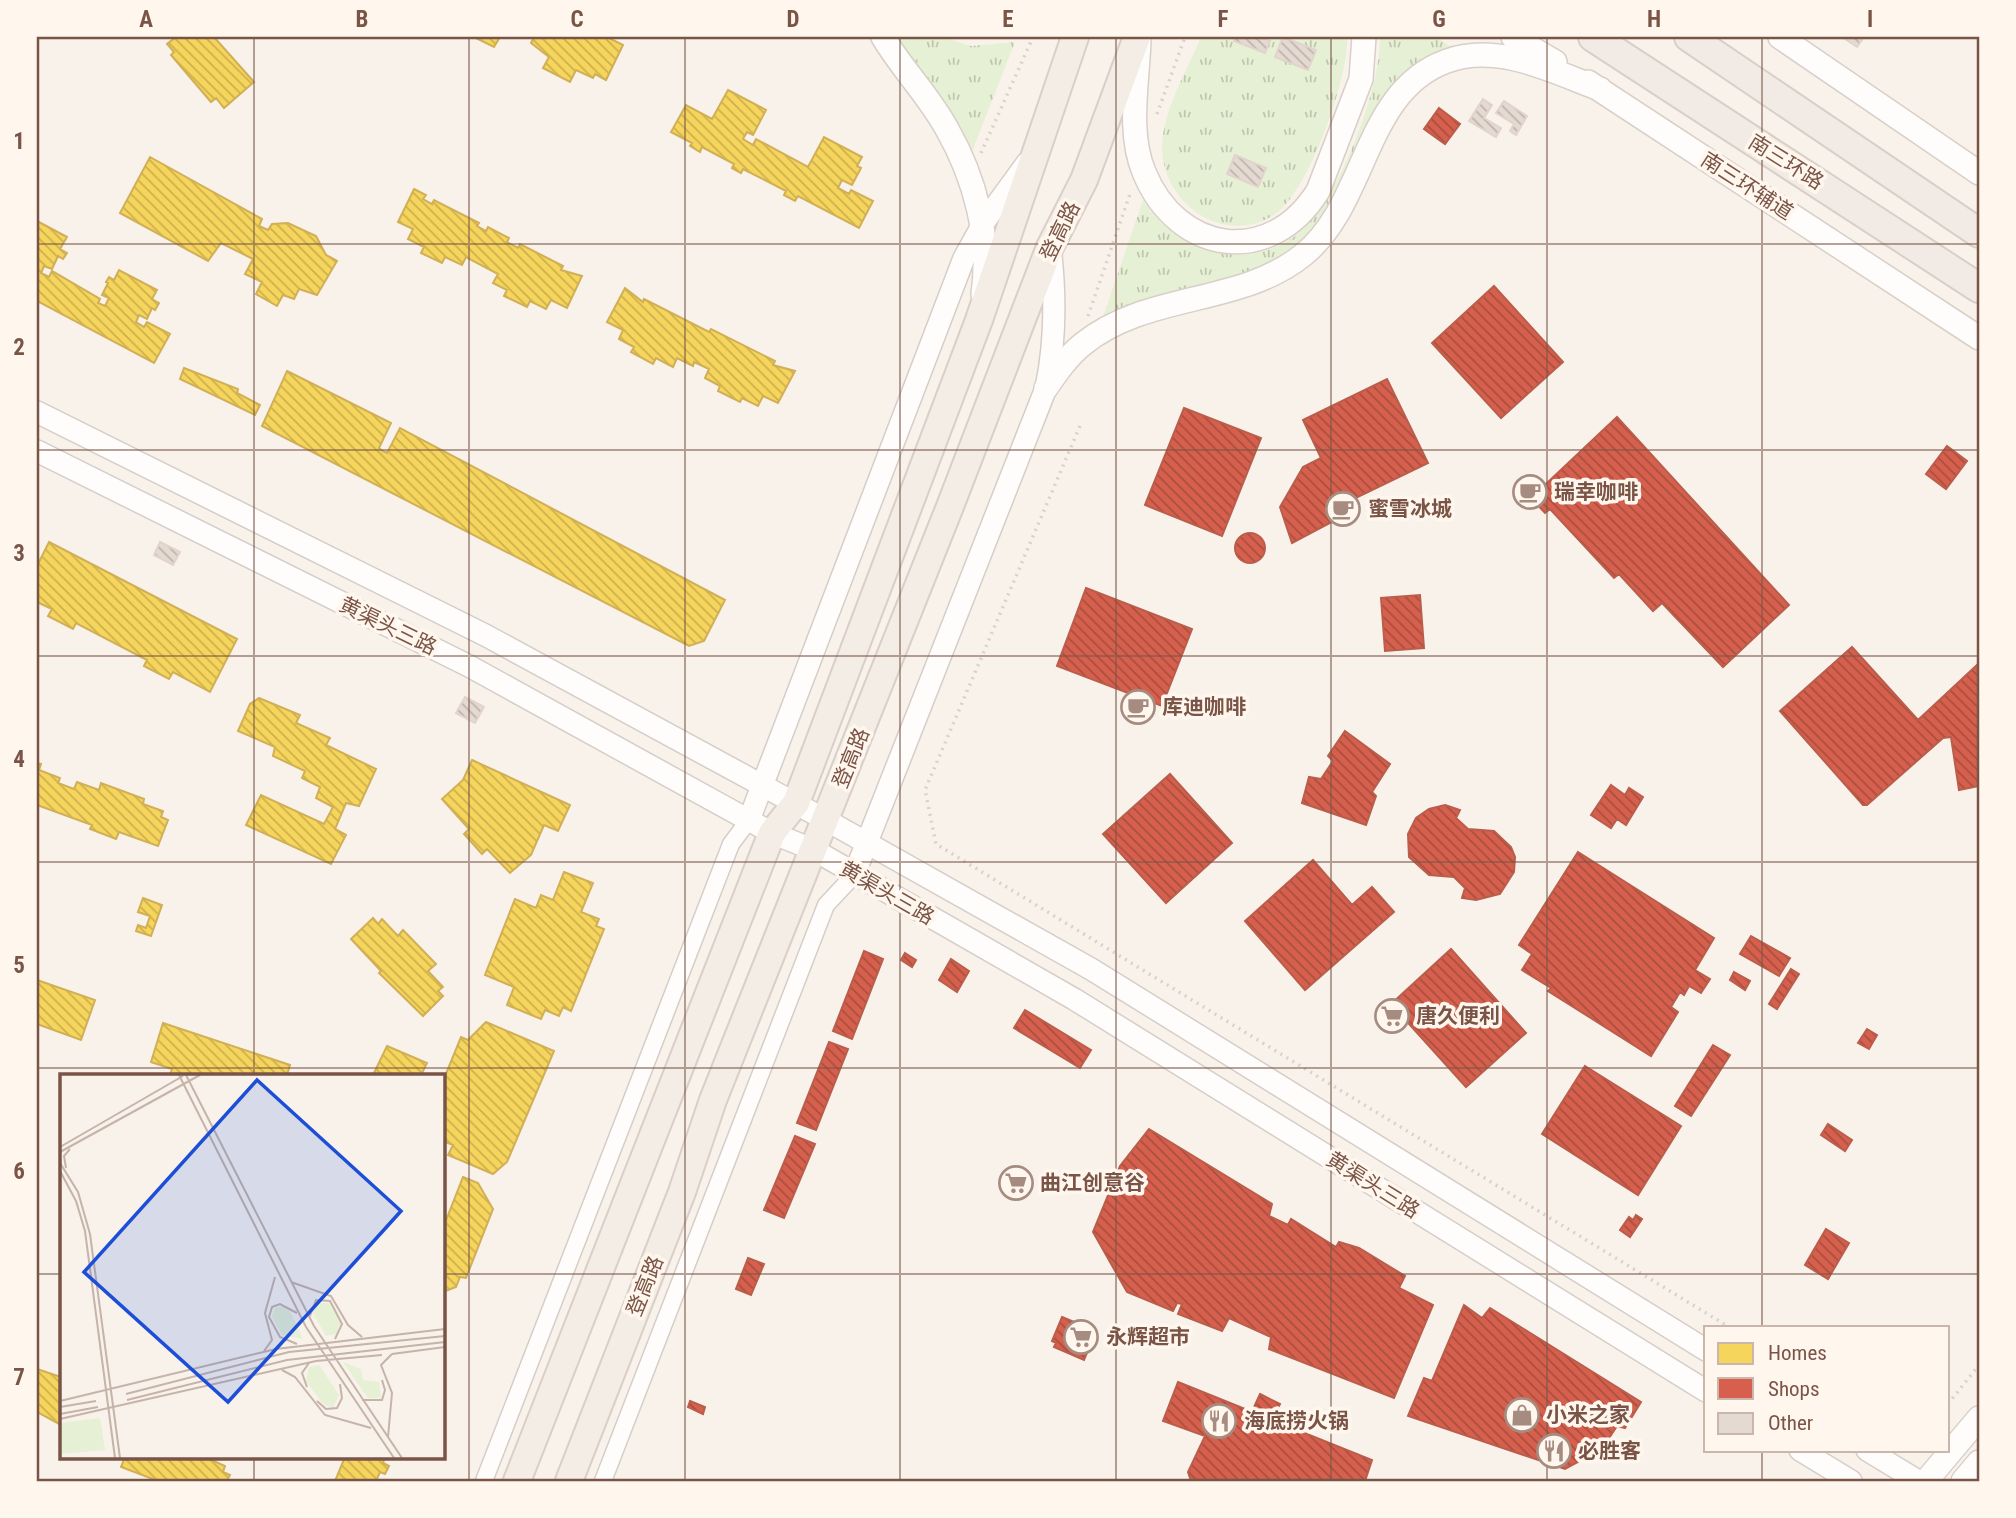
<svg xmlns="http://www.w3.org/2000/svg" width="2016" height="1518" font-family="'Roboto Condensed','Noto Sans SC',sans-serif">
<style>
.grass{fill:url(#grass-tufts)}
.homes{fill:url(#homes-back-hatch);stroke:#d1af56;stroke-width:2}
.shops{fill:url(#shops-back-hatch);stroke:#ba5d4b;stroke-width:2}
.building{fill:url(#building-back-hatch);stroke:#e2d4cd;stroke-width:2}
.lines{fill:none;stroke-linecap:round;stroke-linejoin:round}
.minor-casing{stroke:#d7cdc8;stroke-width:19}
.tertiary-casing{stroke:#d7cdc8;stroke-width:24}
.secondary-casing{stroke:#d9cfc9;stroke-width:26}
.primary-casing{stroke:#dacec8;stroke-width:30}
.trunk-casing{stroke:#dacec8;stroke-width:32}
.path{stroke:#dbd0cc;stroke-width:3.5;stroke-dasharray:2 5;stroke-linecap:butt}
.minor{stroke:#fefdfc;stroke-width:16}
.tertiary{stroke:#fefdfc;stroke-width:21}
.secondary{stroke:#fefdfc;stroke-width:23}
.primary{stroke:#f3ede5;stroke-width:26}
.trunk{stroke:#f2eae4;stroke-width:28}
.grid{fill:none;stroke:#7a5547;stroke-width:2;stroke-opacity:0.55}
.labels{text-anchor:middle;stroke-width:7;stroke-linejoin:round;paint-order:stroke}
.street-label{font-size:21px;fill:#7a5547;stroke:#fff7ee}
.poi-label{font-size:21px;font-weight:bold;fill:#7a5547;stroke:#fff7ee;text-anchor:start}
.inset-road{fill:none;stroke:#c6b3a9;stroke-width:2}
.view{fill:#1d4ed8;fill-opacity:0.15;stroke:#1d4ed8;stroke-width:3.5}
.inset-edge{fill:none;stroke:#7a5547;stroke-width:3.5}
.neatline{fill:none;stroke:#7a5547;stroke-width:2.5}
.grid-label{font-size:23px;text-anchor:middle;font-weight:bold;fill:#7a5547}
</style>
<defs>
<pattern id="grass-tufts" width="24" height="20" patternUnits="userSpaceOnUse" patternTransform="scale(1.75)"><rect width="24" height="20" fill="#e6f0d4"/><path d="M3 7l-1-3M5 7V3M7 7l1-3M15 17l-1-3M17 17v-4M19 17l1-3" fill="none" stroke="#bfc5ae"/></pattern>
<pattern id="homes-back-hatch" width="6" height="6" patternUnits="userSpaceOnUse" patternTransform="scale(1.75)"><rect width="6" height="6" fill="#f6d55c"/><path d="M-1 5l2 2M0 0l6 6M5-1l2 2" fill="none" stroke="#ccb04e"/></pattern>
<pattern id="shops-back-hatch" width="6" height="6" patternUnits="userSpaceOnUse" patternTransform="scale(1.75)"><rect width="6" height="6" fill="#d6604d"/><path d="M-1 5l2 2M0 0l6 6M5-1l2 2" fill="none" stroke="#aa4e3f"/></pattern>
<pattern id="building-back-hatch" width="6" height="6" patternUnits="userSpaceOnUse" patternTransform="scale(1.75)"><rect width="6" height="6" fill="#e5dad2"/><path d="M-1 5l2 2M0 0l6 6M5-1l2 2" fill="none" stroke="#bfb4ac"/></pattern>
</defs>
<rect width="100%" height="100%" fill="#f8f2eb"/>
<path class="grass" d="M894,37H943L971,46L1015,42L969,159Z
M1201,37H1347C1349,77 1310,187 1278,212C1227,250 1162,204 1162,147C1163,109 1187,71 1201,37Z
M1380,37H1436L1451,47C1342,87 1369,202 1280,260C1245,283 1197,285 1158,296C1139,302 1121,309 1103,317L1143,200C1161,227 1183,245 1215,252C1243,259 1278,252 1300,232C1339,199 1381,88 1380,37Z"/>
<path class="homes" d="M176,37H214L254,82L224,108L216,98L211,102L171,55L174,52L167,44Z
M474,37H500L494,47Z
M534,37H607L623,45L606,80L595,74L593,78L576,70L570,82L543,68L549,57L531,43Z
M728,90L766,110L753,135L747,132L743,139L753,145L756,139L808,167L824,137L862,157L857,166L861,168L852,185L842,180L838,188L849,194L851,190L873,201L859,228L798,196L795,201L784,195L786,191L743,169L741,173L732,168L734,164L702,147L700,152L690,146L692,143L671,132L686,105L712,119Z
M150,157L262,219L259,226L268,230L272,224L288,223L316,236L326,255L337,261L317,295L299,289L294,299L283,295L277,306L256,294L262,282L245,274L253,259L221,243L208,261L120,213Z
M414,189L426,195L423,199L432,204L434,200L479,223L477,226L486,231L488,227L509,238L507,242L518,248L520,244L563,266L561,270L582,276L567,308L551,300L546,309L530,301L527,307L504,296L507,290L493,283L498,274L466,257L462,265L445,257L442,263L421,253L424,247L408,239L413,229L398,222Z
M37,221L67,237L60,249L67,253L63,259L58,256L52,269L44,266L41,273L49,277L52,271L100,299L98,303L105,306L109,298L102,295L108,283L106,282L109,277L114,280L119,270L157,290L152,299L159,303L155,310L152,308L147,319L139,315L136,322L144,327L147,322L170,334L154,363L37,301Z
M625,288L643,302L644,299L709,332L711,329L775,361L773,365L795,371L778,403L763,396L758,406L742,398L740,402L718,391L720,386L705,378L709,369L694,362L693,366L677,358L673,367L656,358L653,364L631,352L634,347L619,339L623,330L607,322Z
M184,368L238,389L237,393L260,405L255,415L180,379Z
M287,371L391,423L379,448L381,450L387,453L400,428L725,600L704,641L689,646L262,426Z
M49,542L237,639L210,692L173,672L169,679L144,666L147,660L76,623L73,629L48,616L52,609L37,602V566Z
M259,698L300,715L296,723L330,738L326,745L376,769L359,806L346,803L335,829L346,835L331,864L246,825L261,795L324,824L333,807L316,798L320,787L302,778L305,771L273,756L275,747L238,731L250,704Z
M472,760L570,805L558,831L544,825L531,855L510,873L487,849L482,854L464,834L469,829L442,799L463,780Z
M37,763L41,764L39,770L60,778L58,783L74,789L77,782L99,790L101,783L144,799L143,804L163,811L161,817L168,820L158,846L119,832L116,839L90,829L92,825L37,805Z
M564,872L593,883L581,912L599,919L596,926L604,929L571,1011L563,1007L559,1016L545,1010L541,1019L507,1005L514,987L485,975L515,899L536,908L541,895L553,900Z
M143,898L162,905L151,936L136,931L138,925L146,928L150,916L138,912Z
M373,918L378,924L382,919L398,936L403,930L436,964L428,971L443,987L438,991L443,996L423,1016L379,973L381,971L351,939Z
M37,980L95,1000L81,1040L37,1024Z
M486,1022L554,1051L507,1162L493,1174L448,1155L453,1145L443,1141V1081L461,1037L468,1040Z
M163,1023L290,1065L287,1075H170L172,1069L151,1062Z
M387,1046L427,1063L421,1075H373Z
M463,1177L478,1183L493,1209L466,1278L460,1277L456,1287L443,1292V1228Z
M37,1369L61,1377V1425L37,1412Z
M125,1457H205L225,1466L223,1472L230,1475L227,1481H158L121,1467Z
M345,1457H385L383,1463L389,1466L385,1474L380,1472L376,1481H335Z"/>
<path class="shops" d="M1439,108L1460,124L1445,144L1424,129Z
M1494,286L1563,362L1501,418L1432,343Z
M1387,379L1428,463L1343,504L1345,515L1292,543L1280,507L1303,467L1321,458L1303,420Z
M1184,408L1261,438L1222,536L1145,505Z
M1617,417L1789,605L1723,667L1662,603L1653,611L1619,574L1614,578L1550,509L1545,513L1531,498Z
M1947,446L1967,461L1946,489L1926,474Z
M1235 548a15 15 0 1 1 30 0a15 15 0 1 1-30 0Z
M1086,588L1192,629L1162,706L1057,666Z
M1420,595L1424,648L1385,651L1381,598Z
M1852,647L1918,720L1979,663V786L1959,790L1951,737L1943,738L1867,805H1863L1780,711Z
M1345,731L1390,764L1372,792L1376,796L1366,825L1302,803L1309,777L1321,779L1333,761L1328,756Z
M1170,774L1232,843L1166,903L1103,834Z
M1611,785L1625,795L1629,788L1643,797L1626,825L1617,819L1611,828L1591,815Z
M1445,805L1460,810L1456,818L1468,829L1494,831L1511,847L1515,857L1514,872L1500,894L1476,900L1462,898L1465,888L1454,877L1429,875L1409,857L1408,834L1416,818L1429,809Z
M1578,852L1714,938L1695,970L1710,979L1701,993L1689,986L1684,995L1680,992L1671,1007L1678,1012L1651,1056L1548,991L1551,988L1522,970L1532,954L1519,945Z
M1313,860L1352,905L1372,887L1394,912L1305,990L1245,921Z
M1751,936L1790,958L1779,976L1740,954Z
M1451,949L1526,1033L1466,1087L1391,1004Z
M864,951L883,959L852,1039L833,1031Z
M905,953L916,960L912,967L901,960Z
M951,959L969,971L957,992L939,980Z
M1791,969L1799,974L1777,1009L1769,1004Z
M1734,972L1750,981L1745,990L1730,980Z
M1025,1010L1091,1050L1080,1068L1014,1028Z
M1867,1029L1877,1035L1869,1049L1858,1043Z
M829,1042L848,1049L816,1130L797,1123Z
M1713,1045L1730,1055L1691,1116L1675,1106Z
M1585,1066L1681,1126L1638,1195L1542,1134Z
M1828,1124L1852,1140L1845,1151L1821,1135Z
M1149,1129L1272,1204L1269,1216L1288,1225L1291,1219L1336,1247L1339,1242L1359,1248L1405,1276L1399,1288L1433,1305L1394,1398L1269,1349L1271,1337L1229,1318L1222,1331L1178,1314L1182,1304L1177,1303L1173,1311L1127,1292L1093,1232L1120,1166Z
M795,1136L815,1144L784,1218L764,1210Z
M1636,1215L1642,1219L1630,1237L1620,1230L1629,1217L1633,1220Z
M1826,1229L1849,1243L1828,1279L1805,1265Z
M748,1258L764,1264L751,1295L736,1289Z
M1464,1305L1482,1318L1490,1308L1641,1402L1625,1428L1617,1426L1602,1449L1565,1469L1408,1416L1424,1378L1432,1381Z
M1062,1317L1096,1331L1084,1360L1054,1347L1056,1343L1052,1341Z
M1178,1382L1372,1460L1365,1481H1191L1188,1472L1205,1436L1163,1421Z
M1260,1394L1280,1404L1274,1417L1254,1407Z
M690,1401L705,1407L703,1414L688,1407Z"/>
<path class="building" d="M1236,37H1260L1270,41L1265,53L1234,41Z
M1283,37L1316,50L1308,70L1275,57Z
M1842,37H1864L1857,47Z
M1483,99L1492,105L1484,118L1501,128L1496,137L1469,121Z
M1504,101L1527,116L1516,135L1510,131L1514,124L1496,113Z
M1235,155L1266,168L1258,187L1227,174Z
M160,542L180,552L173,565L154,555Z
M465,697L484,707L475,723L456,713Z"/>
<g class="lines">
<g class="minor-casing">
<path id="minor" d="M484,1481L731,844L749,820
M603,1481L826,905L854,875"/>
</g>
<g class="tertiary-casing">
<path id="tertiary" d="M37,412L485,635L826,820L1091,969L1706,1350
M37,451L469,666L772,833L814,850L1074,999L1706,1391
M749,820L964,258L984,222L1027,163
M854,875L1046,388C1056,340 1056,296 1050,247
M1800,1450L1851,1481
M1867,1450L1918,1481"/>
</g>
<g class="secondary-casing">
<path id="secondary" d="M883,37C902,69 929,96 947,129C975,178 991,238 983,294
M1513,37L1555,62
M1780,37L1979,173
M1139,39C1138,81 1127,132 1144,172C1177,254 1270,268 1318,191L1361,79L1364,37
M1588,82L1979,338
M1046,388C1057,372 1068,356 1083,344C1147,292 1240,306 1303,255C1368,203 1363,91 1447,61C1498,42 1554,72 1600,89
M1926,1481L1979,1418
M1963,1481L1979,1462"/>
</g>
<g class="primary-casing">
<path id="primary" d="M517,1481L772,833L796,803L979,320L1075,37
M569,1481L682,1192L713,1100L949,509L1050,247L1084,180L1137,37"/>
</g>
<g class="trunk-casing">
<path id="trunk" d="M1593,37L1979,288
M1689,37L1979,233"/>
</g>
<path class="path" d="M1157,114L1185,37
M981,153L1033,37
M1088,316L1131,191
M1080,426L925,790L936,844L1729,1327
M1948,1404L1979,1365"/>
<use href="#minor" class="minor"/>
<use href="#tertiary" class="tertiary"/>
<use href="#secondary" class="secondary"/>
<use href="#primary" class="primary"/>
<use href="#trunk" class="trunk"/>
</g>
<path class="grid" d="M254,37V1075M469,37V1481M685,37V1481M900,37V1481M1116,37V1481M1331,37V1481M1547,37V1481M1762,37V1327M37,244H1979M37,450H1979M37,656H1979M37,862H1979M37,1068H1979M37,1274H61M443,1274H1979M1762,1450V1481M254,1457V1481"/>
<defs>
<g id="cafe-ring" transform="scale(1.75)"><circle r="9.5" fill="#fff7ee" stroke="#a68c80" stroke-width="1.5"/><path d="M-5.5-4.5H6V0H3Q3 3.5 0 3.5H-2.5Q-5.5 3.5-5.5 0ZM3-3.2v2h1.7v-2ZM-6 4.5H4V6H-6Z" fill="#a68c80"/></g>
<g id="supermarket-ring" transform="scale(1.75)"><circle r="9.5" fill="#fff7ee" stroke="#a68c80" stroke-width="1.5"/><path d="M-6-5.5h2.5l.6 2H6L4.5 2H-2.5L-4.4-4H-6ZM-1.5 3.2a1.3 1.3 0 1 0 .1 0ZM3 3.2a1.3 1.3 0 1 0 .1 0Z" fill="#a68c80"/></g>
<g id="shop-ring" transform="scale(1.75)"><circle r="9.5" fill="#fff7ee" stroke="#a68c80" stroke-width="1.5"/><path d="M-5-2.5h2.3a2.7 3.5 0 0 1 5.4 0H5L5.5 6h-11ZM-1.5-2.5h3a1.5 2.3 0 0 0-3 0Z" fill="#a68c80"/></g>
<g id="restaurant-ring" transform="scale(1.75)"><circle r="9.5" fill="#fff7ee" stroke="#a68c80" stroke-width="1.5"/><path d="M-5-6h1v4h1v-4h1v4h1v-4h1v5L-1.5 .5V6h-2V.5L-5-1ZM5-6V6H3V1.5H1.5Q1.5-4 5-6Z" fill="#a68c80"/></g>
</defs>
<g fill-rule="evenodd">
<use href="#cafe-ring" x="1530" y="492"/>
<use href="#cafe-ring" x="1343" y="509"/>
<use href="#cafe-ring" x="1138" y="707"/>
<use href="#supermarket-ring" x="1392" y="1016"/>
<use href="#supermarket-ring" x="1016" y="1183"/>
<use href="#supermarket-ring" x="1081" y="1337"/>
<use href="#shop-ring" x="1522" y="1415"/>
<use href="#restaurant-ring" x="1219" y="1421"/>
<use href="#restaurant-ring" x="1554" y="1451"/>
</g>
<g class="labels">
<g class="street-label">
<text transform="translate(1786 162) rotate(32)" y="7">南三环路</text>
<text transform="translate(1747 186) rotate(33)" y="7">南三环辅道</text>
<text transform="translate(1060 231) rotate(-64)" y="7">登高路</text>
<text transform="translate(388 626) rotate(26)" y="7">黄渠头三路</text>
<text transform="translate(851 758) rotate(-68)" y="7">登高路</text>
<text transform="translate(887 893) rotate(30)" y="7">黄渠头三路</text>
<text transform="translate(1373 1185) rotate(32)" y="7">黄渠头三路</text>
<text transform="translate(645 1286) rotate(-68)" y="7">登高路</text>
</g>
<g class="poi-label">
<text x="1554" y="499">瑞幸咖啡</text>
<text x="1368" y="516">蜜雪冰城</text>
<text x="1162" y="714">库迪咖啡</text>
<text x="1416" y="1023">唐久便利</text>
<text x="1040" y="1190">曲江创意谷</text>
<text x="1106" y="1344">永辉超市</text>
<text x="1546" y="1422">小米之家</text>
<text x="1244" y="1428">海底捞火锅</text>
<text x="1578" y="1458">必胜客</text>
</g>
</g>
<g transform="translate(60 1074)">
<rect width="385" height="385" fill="#f8f2eb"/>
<path d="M255,229H269L280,249L276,260L266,262L253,239ZM223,232L230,237L243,265L222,261L212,243L215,234ZM283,288L301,295L303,306L319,308L321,324H308ZM259,291L279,321L273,334L263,330L246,307L249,293Z" fill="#e6f0d4"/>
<path d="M40,344L45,376L0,380V349Z" fill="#e6f0d4"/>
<path class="inset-road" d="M119,1L246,253L334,384M126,1L254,252L342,384M0,73L123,2M0,78L140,1M0,89L18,118L30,160L60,384M6,94L4,82L10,75M0,97L16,127L25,157L55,384M231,208L271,222L288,251L302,263M237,239L220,230L212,233L209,243L220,263L237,270M250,242L256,226L270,227L282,250L275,265M204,277L212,266L205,239L215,203M332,280L385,273M222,296L235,303L265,341L311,354M247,313L242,299L249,289M66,320L229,278L385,262M67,326L227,286L385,268M302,326H322L325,316L322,306M0,327L216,275L385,255M257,327L266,335L277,334L282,324L280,310M0,333L36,327M0,340L38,333M0,345L256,287L322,281M328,363L332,319L321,291L332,280"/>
<path class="view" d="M197,6L341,137L168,328L24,198Z"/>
<rect width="385" height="385" class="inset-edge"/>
</g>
<rect width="2016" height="1518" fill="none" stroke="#fff7ee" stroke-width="77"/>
<rect x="1704" y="1326" width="245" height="126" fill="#fff7ee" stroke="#cab6ab" stroke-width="2"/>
<rect x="1718" y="1343" width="35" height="21" fill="#f6d55c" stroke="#cab6ab" stroke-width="2"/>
<text x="1768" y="1360" font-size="21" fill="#7a5547">Homes</text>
<rect x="1718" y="1378" width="35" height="21" fill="#d6604d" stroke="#cab6ab" stroke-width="2"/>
<text x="1768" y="1396" font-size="21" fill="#7a5547">Shops</text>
<rect x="1718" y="1413" width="35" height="21" fill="#e5dad2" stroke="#cab6ab" stroke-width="2"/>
<text x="1768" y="1430" font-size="21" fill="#7a5547">Other</text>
<rect x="38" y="38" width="1940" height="1442" class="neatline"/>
<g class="grid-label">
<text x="146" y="27">A</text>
<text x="362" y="27">B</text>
<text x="577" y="27">C</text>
<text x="793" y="27">D</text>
<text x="1008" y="27">E</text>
<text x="1223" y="27">F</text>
<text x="1439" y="27">G</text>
<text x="1654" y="27">H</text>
<text x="1870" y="27">I</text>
<text x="19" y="149">1</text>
<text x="19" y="355">2</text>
<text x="19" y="561">3</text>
<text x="19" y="767">4</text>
<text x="19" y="973">5</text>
<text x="19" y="1179">6</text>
<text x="19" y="1385">7</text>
</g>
</svg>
